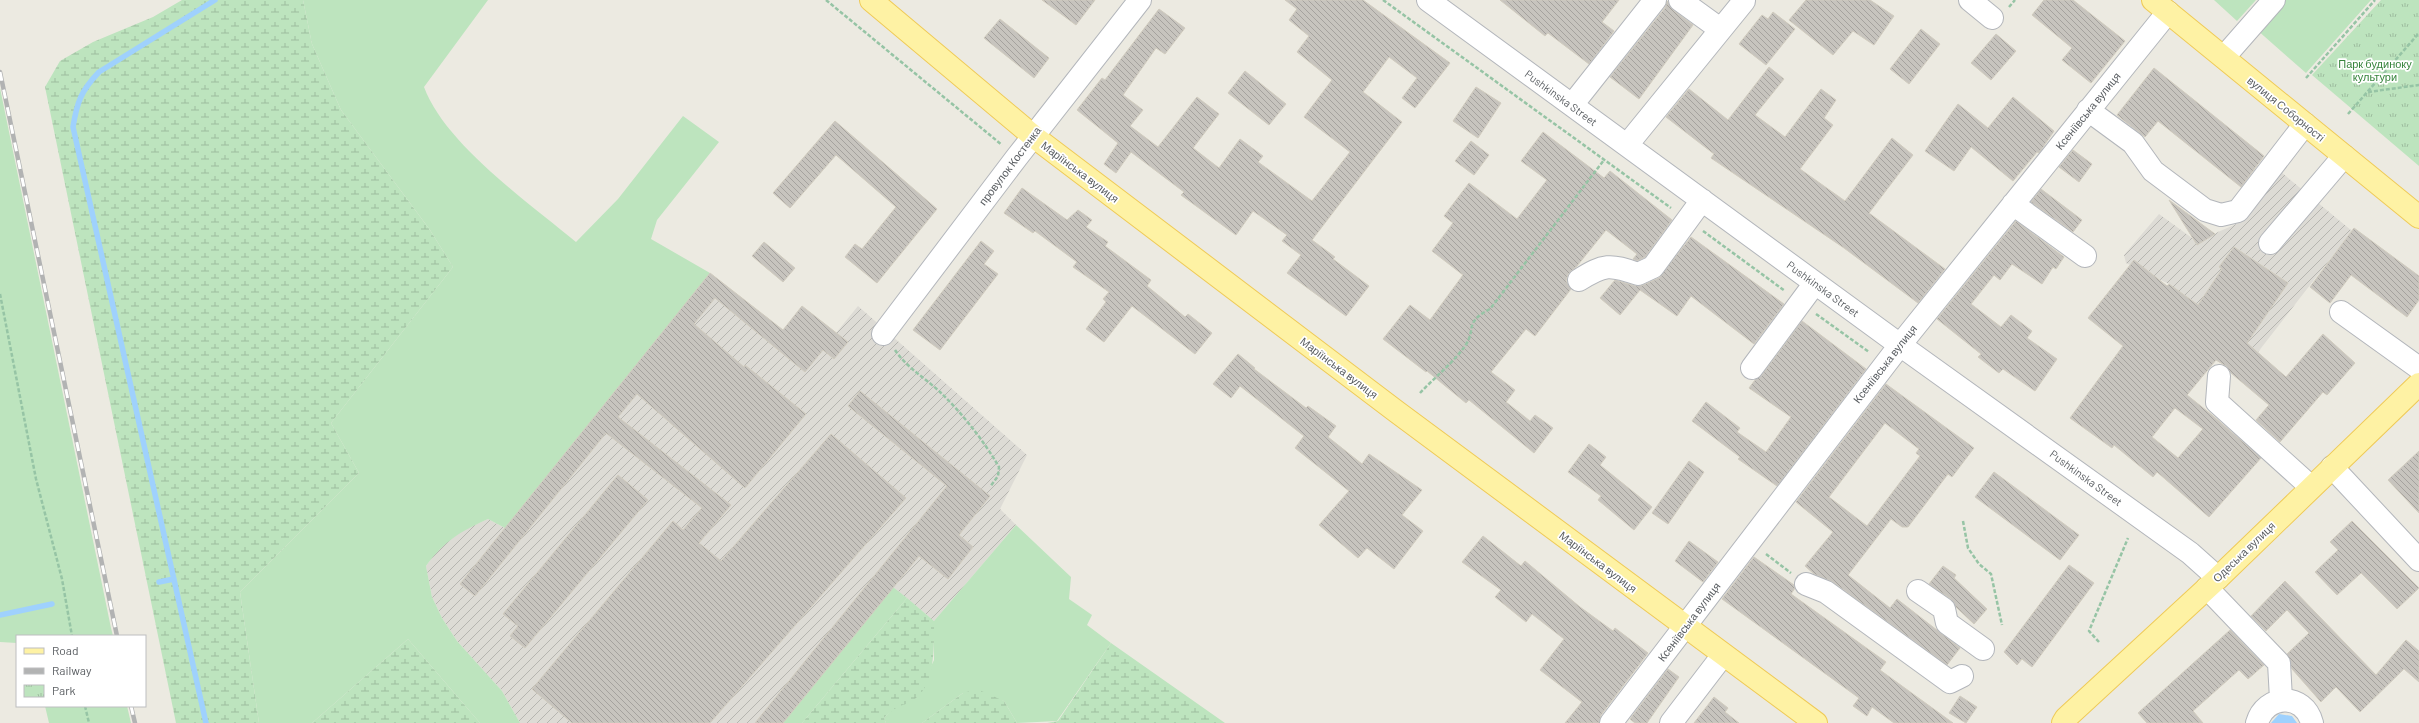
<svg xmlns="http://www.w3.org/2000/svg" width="2419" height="723" font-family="Barlow,sans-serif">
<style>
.industrial{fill:url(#industrial-furrows)}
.grass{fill:#bde4be}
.wetland{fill:url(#wetland-marsh)}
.park{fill:url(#park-tufts)}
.water{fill:#9fd1fd}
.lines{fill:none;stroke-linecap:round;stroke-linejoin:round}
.stream{stroke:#9fd1fd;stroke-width:5.5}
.building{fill:url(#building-back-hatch);stroke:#d1ccbf;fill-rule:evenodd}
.minor-casing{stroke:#b3b6bb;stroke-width:24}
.major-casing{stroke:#efca57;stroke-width:24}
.path{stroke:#96c4a5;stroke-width:2.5;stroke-dasharray:4 2;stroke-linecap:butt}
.minor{stroke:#fff;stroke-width:22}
.major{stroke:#fef2a4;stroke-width:22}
.rail-casing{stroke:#b2b3b3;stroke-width:4.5}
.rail{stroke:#fff;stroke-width:3;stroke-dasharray:9;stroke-linecap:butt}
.labels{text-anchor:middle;stroke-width:3.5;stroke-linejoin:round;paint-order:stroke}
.park-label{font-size:11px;fill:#36843c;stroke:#fff}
.street-label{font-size:11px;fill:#595d61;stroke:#fff}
</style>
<defs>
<pattern id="industrial-furrows" width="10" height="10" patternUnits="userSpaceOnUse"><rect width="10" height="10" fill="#dddbd5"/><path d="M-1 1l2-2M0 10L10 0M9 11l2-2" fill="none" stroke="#b6b5b0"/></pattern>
<pattern id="wetland-marsh" width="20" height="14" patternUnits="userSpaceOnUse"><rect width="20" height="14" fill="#bde4be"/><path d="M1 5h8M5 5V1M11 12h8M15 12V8" fill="none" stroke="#9dbc9e"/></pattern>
<pattern id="park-tufts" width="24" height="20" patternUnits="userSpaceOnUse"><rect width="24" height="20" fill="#bde4be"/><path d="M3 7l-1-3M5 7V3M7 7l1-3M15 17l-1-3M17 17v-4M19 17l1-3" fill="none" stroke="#9dbc9e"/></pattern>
<pattern id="building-back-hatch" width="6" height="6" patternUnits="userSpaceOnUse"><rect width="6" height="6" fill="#c7c4be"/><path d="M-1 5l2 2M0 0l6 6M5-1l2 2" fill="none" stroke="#a5a29e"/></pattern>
</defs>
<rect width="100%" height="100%" fill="#eceae1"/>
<path class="industrial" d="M2281,172L2352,231L2258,352L2169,284L2126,263L2124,255L2159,214L2192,238L2197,245L2218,232L2243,221Z
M710,273L783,330L836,333L858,306L1027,455L1000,509L1016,525L934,621L893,587L783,723H520L502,691L457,641L442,618L432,597L426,566L439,548L463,530L488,519L505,528Z"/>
<path class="grass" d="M303,0H488L424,87C445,144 529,203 576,242L618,199L683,116L719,142L657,220L651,239L710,273L505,528L488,519C461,531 444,541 426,566L432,597L442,618L457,641L502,691L520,723H480L408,639L312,723H259L240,592L359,473L331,423L453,267L430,230L341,110L312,44Z
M2214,0H2256L2237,21Z
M2282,0H2371L2306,73L2256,29Z
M0,88L111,628L113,636H17V643L0,642Z
M1016,525L1071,577L1069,599L1092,615L1087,625L1111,643L1057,721L1017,723L1004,701L963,693L922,723H886L884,718L894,707L916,698L934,660V621Z
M893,587L907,598L802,723H783Z
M45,706H127L131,723H49Z"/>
<path class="wetland" d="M182,0H303L312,44L341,110L430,230L453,267L331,423L359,473L240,592L259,723H176L45,87L60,61L93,42L153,17Z
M907,598L934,621C934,643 936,684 915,699C903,707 897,704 884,718L886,723H802Z
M408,639L480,723H312Z
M1111,643L1225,723H1047L1058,721Z
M977,689L1004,701L1017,723H922L963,693Z"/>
<path class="park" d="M2381,0H2419V166L2312,75Z"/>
<path class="water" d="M2279,714L2292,716L2297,723H2271Z"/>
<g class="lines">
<path class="stream" d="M159,582L174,579
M0,615L52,604
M206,723L73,127C77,102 81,91 99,72L215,0"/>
</g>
<path class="building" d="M1042,0H1095L1076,25Z
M1285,0H1363L1450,63L1415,108L1402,98L1417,78L1389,57L1363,92L1402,122L1312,240L1335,257L1333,259L1369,286L1346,316L1287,273L1301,255L1282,241L1287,235L1253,211L1236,235L1181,195L1184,192L1131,152L1116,173L1104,164L1118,143L1077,110L1102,78L1105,80L1159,9L1185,28L1165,54L1156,48L1123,95L1143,110L1130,126L1158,147L1197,97L1219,114L1193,148L1219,168L1240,139L1263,156L1258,162L1312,201L1350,152L1304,117L1332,80L1297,52L1309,36L1289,20L1297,9Z
M1500,0H1619L1602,22L1614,31L1589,64L1548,33L1545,36Z
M1806,0H1870L1894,16L1874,45L1853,31L1833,55L1789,20Z
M2044,0H2073L2125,41L2091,83L2062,60L2072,48L2032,15Z
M1667,1L1673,10L1693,25L1639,99L1610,77L1665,8Z
M1773,12L1795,29L1766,65L1739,44L1762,15L1768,19Z
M1000,19L1049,58L1034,78L984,38Z
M1921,29L1940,44L1909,84L1890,69Z
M1996,34L2016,51L1991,80L1971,63Z
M1769,67L1784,79L1755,115L1785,137L1821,89L1836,100L1824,118L1833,125L1800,169L1845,201L1892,138L1913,155L1869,213L1945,269L1918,303L1844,248L1711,158L1714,154L1666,117L1689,89L1728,120Z
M2154,68L2264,156L2241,187L2158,121L2145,137L2117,115Z
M1245,71L1286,104L1269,125L1228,93Z
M1476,87L1501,103L1478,138L1453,121Z
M2013,97L2054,131L2039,153L2037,152L2013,181L1971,147L1954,171L1925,151L1958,104L1988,128Z
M835,121L937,209L877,283L845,257L855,244L862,249L896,207L836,155L790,208L773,193Z
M1543,132L1604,178L1610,171L1672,220L1645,257L1637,261L1633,259L1637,254L1606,230L1577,266L1568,274L1566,281L1571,289L1535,336L1526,329L1491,372L1515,390L1506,402L1530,421L1535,415L1553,428L1534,453L1469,400L1466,403L1427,371L1426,372L1383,339L1410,305L1430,320L1463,275L1432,251L1453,223L1444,216L1469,183L1517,219L1547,180L1521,161Z
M1471,141L1489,155L1474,175L1455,161Z
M2073,150L2092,164L2079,182L2059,167Z
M1022,188L1067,220L1078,210L1092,220L1086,227L1108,242L1105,246L1151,280L1147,286L1185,317L1188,314L1212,333L1195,354L1132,306L1104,342L1086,329L1106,302L1103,299L1109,292L1073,267L1077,262L1035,231L1033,233L1004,213Z
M2041,189L2082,220L2073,232L2031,202Z
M2169,200L2215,234L2197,245Z
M2016,221L2064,257L2056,269L2053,267L2042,284L2012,264L2000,280L1994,275L1971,304L2001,327L2011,315L2032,331L2027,338L2057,359L2035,391L2003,369L1999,373L1978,357L1981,354L1937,319Z
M2354,228L2419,276V300L2407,317L2351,275L2330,303L2310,287Z
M1691,237L1784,304L1754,344L1691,296L1677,316L1640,290L1620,315L1600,298L1615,280L1635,286L1643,285L1659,278Z
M981,241L994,251L984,264L998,274L940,350L913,330Z
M764,242L795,268L783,282L752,256Z
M2234,247L2288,283L2247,343L2286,377L2323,334L2355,363L2327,395L2323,392L2280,442L2256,420L2269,405L2231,373L2226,366L2216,360L2187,395L2212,415L2261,458L2209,517L2157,472L2153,477L2114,445L2112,448L2070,418L2123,346L2088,318L2134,260L2167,286L2169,284L2198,305L2222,269L2219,267ZM2175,408L2203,429L2178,458L2152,437Z
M710,273L783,330L802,306L848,342L834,359L823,350L805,372L715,298L694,324L744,367L745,365L806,414L745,488L637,394L618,417L731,505L699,543L721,561L831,434L906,498L710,723H572L532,689L673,521L683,530L702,508L606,433L475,596L460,584Z
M1802,321L1866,369L1777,486L1738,459L1740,457L1692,421L1706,402L1740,428L1737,432L1766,452L1791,417L1749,388L1755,380L1762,375Z
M1238,354L1255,368L1254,369L1306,408L1308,406L1336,426L1328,437L1362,464L1369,454L1422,490L1402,515L1423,531L1394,569L1367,548L1358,558L1319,525L1349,491L1295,448L1304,436L1240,386L1231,398L1213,384Z
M1886,384L1974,448L1952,477L1948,474L1908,527H1902L1891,519L1848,575L1890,608L1897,599L1960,648L1947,665L1833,582L1814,574L1805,566L1833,532L1796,502ZM1885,423L1919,449L1916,453L1920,456L1867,526L1829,497Z
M860,391L990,496L959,535L973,547L948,579L919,556L783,723H755L947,486L848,406Z
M1589,444L1606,457L1600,465L1652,507L1634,530L1598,500L1601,496L1568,472Z
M2419,451V513L2388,480Z
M1689,461L1704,472L1668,524L1652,513Z
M1994,472L2079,535L2060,560L1975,497Z
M618,475L648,500L525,648L510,636L518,626L503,614Z
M2352,521L2419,588L2397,609L2361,573L2337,595L2315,572L2338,550L2330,542Z
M1483,536L1521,566L1525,561L1580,607L1613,631L1615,628L1648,653L1601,715L1599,723H1565L1582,702L1540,670L1564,639L1532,614L1526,622L1495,597L1501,590L1462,562Z
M1689,541L1718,562L1703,582L1675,561Z
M1754,557L1794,585L1795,588L1791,594L1886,662L1880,670L1953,723H1894L1872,707L1867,716L1853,706L1859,698L1722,599Z
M2069,565L2094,583L2032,667L2022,659L2017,665L2004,652Z
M1943,566L1956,575L1954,578L1987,609L1974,624L1956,607L1951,599L1929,584Z
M2285,581L2376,675L2406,640L2419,651V682L2404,669L2360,712L2336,687L2321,702L2292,669L2287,654L2309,633L2287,610L2266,631L2251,616Z
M2230,630L2264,665L2248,679L2239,670L2193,711L2203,723H2147L2138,713Z
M1668,669L1679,677L1647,723H1635L1630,719Z
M1960,696L1977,707L1966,723L1949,713Z
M1714,697L1728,708L1725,712L1739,723H1694Z"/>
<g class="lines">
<g class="minor-casing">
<path id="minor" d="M1428,0L1900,345L2190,553L2218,578
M1680,0L1720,29
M1970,0L1992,18
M2224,57L2274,0
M1572,105L1655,0
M2088,110L2133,143L2153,171L2205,210L2221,215L2238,211L2305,124
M1627,145L1744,1
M2013,204L2085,256
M2270,243L2344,156
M1579,280C1604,264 1610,264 1638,274L1653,267L1702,200
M2341,312L2419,368
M883,334L1017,157L1140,0
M1752,368L1815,283
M2219,376L2217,402L2311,487
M2332,467L2419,560
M1806,584L1826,592L1950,682L1962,676
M2207,588L2279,663L2281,699
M1918,591L1944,609L1947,623L1983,649
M1611,723L1900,345L2168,12
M1671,723L1723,655
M2257,723C2265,694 2304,692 2312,723"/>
</g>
<g class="major-casing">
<path id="major" d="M871,0L1033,136L1397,412L1816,723
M2153,0L2419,217
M2063,723L2066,718L2218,578L2419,384"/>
</g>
<path class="path" d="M826,0L1002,145
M1383,0L1671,208
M2009,7L2015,0
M2306,78L2375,0
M2368,92L2419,85
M2348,114L2419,33
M1703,231L1785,291
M0,294L36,479L62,579L72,636
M1816,314L1869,352
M895,350C906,367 925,378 940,392C962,413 984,441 999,467L998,476L990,487
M1420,393C1434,378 1453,363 1465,346C1477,329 1463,323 1490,309L1604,160
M1963,521L1968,548L1979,564L1991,574L2002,625
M1766,554L1791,573
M2099,642L2089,631L2128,538
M85,706L89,723"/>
<use href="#minor" class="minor"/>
<use href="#major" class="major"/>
<g class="rail-casing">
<path id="rail" d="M0,72L117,636
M131,706L135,723"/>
</g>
<use href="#rail" class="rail"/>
</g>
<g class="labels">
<g class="park-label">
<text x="2375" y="68">Парк будиноку<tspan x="2375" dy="13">культури</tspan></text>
</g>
<g class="street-label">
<text transform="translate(1561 98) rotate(36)" y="4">Pushkinska Street</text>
<text transform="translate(2286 109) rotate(39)" y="4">вулиця Соборності</text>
<text transform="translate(2088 111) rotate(-51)" y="4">Ксеніївська вулиця</text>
<text transform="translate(1010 166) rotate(-53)" y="4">провулок Костенка</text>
<text transform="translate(1080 172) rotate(37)" y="4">Маріїнська вулиця</text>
<text transform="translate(1823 289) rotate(36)" y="4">Pushkinska Street</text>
<text transform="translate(1885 364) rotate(-52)" y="4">Ксеніївська вулиця</text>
<text transform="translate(1339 368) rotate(37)" y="4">Маріїнська вулиця</text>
<text transform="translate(2086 478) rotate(36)" y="4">Pushkinska Street</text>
<text transform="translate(2244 552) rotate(-44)" y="4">Одеська вулиця</text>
<text transform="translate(1598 562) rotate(37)" y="4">Маріїнська вулиця</text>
<text transform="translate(1689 622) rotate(-53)" y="4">Ксеніївська вулиця</text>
</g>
</g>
<rect x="16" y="635" width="130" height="72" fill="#ffffff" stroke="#bdbec0"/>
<rect x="24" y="648" width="20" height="6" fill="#fef2a4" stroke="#bdbec0"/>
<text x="52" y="655" font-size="12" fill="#595d61">Road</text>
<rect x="24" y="668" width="20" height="6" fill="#b2b3b3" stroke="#bdbec0"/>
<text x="52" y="675" font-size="12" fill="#595d61">Railway</text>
<rect x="24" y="685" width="20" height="12" fill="url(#park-tufts)" stroke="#bdbec0"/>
<text x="52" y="695" font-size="12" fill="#595d61">Park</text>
</svg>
